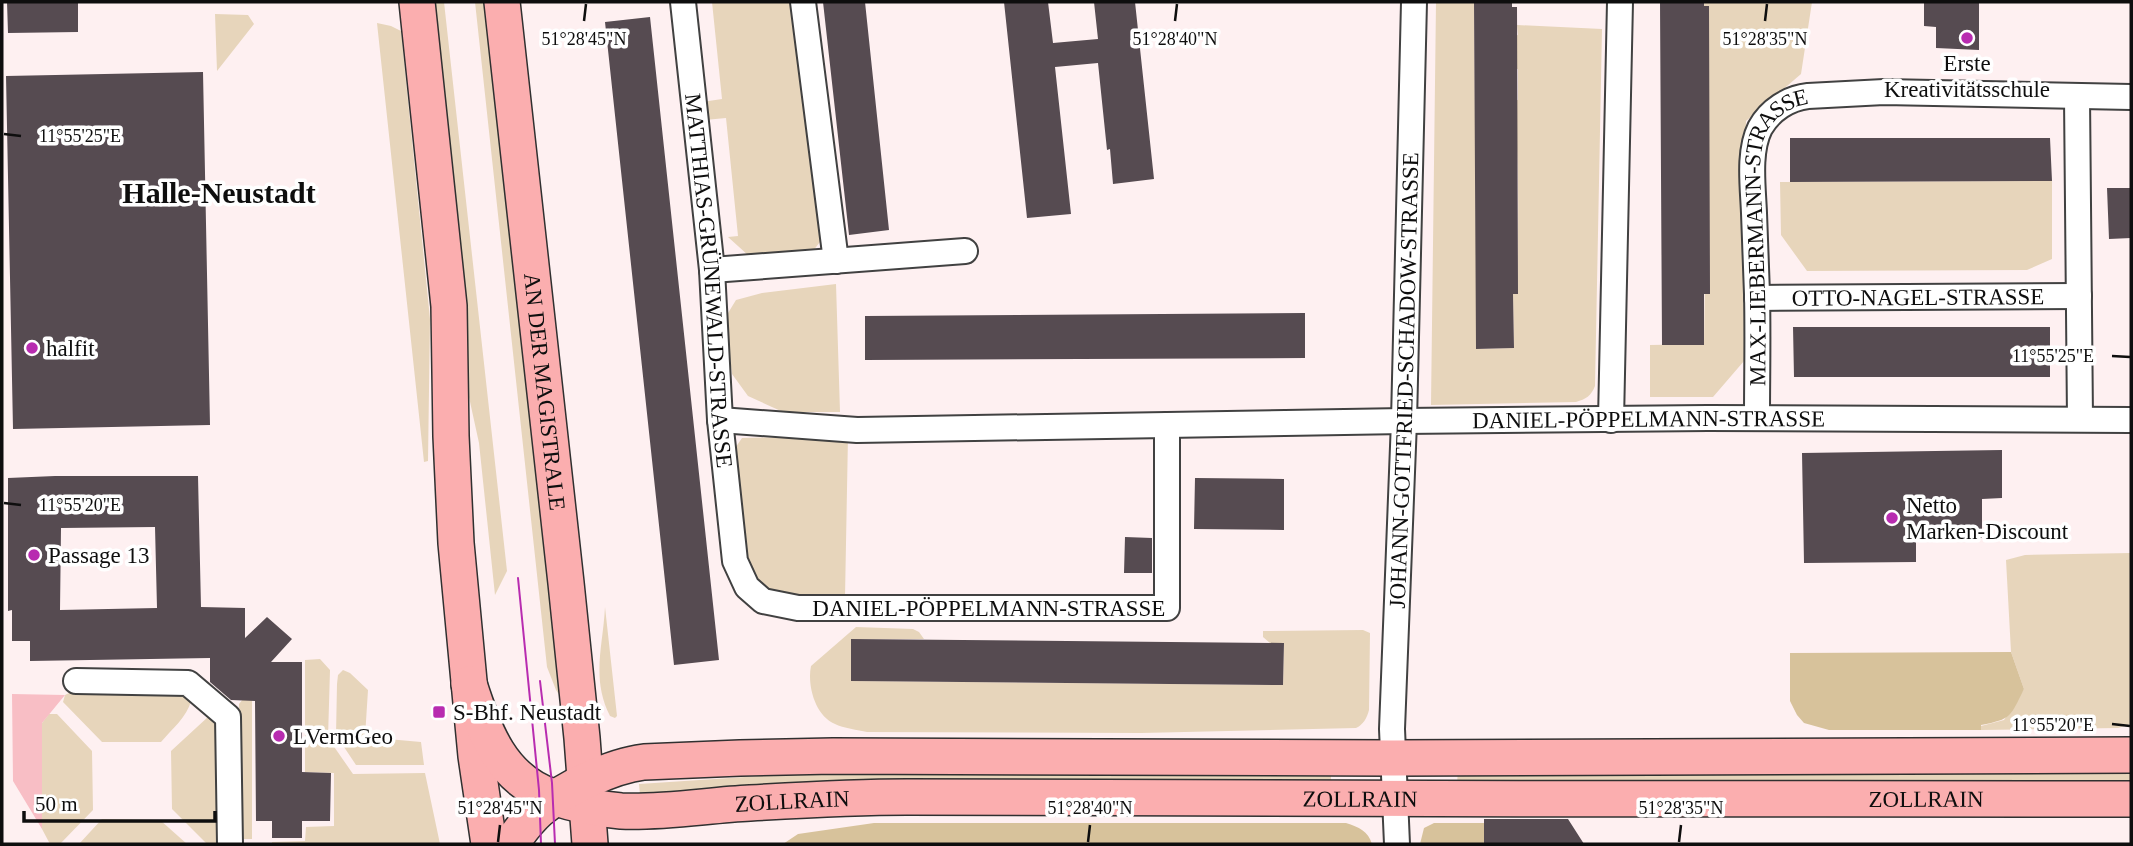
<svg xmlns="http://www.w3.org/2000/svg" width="2133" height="846" font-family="'Times New Roman',serif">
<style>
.green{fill:#e7d5bb}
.forest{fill:#d7c29b}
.sand{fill:#f8bec5}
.building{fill:#564b51;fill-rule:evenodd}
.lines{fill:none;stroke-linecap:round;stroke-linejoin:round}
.street-casing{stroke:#414141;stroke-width:28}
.secondary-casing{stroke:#303030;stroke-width:38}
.street{stroke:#fff;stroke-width:24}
.secondary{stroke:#fbaeaf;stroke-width:35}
.tram{stroke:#b82cb0;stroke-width:2}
.ticks{fill:none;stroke:#0e0e0e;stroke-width:2.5}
.poi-dot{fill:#b82cb0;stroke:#fff;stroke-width:2.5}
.labels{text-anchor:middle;stroke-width:7;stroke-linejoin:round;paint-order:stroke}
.poi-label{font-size:23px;fill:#0e0e0e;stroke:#fff;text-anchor:start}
.street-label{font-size:23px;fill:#0e0e0e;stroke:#fff}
.district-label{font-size:30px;font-weight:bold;fill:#0e0e0e;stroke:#fff}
.ticks-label{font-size:18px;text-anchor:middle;fill:#0e0e0e;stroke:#fff;stroke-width:7;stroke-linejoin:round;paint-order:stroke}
</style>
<rect width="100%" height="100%" fill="#fef0f1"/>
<path class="green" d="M432,2H444L507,571L495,595L479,443L467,388Z
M475,2H490L564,702L556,690L547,667Z
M712,2H794L823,238L813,251L749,256L728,237L738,236L726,118L705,120L702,102L722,99Z
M1436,2H1474L1477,349L1514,348L1513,294H1518C1517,229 1521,164 1513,100H1518V69H1513L1512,36L1518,35L1517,25L1602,29L1595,386C1591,396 1586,399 1576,402L1431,405Z
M1704,2H1812L1801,74L1746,121L1744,361L1713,397H1650V345L1704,344L1709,6H1704Z
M215,14L248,15L254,24L217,71Z
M377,23L391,26L401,31L430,319L428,461L424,462Z
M2052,181V259L2027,270L1807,271L1781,235L1780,182Z
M836,284L840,412H783L748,396L732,374L725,318L736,300L762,293Z
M848,436L845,597L843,603L765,591L744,564L729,457L742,438Z
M2131,553V724L2118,728L1981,730V726L2004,720L2024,689L2011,652L2006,560L2025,555Z
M605,607L617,716L615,718L610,716C591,678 603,647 605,607Z
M856,627L913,629L919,632L924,639H851V681L1283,685L1284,643H1270L1263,637V631L1363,630L1370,633L1369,710C1367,718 1363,725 1356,728L1141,733L867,732C858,730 843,728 835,724C815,716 807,685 811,666Z
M320,659L330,670L328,738L353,774L425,773L440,844H272V842L305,841L306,827L334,826V773L305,772V660Z
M343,670L350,673L368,690L365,737L421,742L424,765H356L336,735L337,684L338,675Z
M179,691L191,701C187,717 172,729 161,742H102L63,702L65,695L71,692Z
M247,694L252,700V839H241L239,704Z
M49,714H57L92,751L93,810L60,844H50L42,829V723Z
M209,716L220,727L222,844H207L172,809L171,751Z
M2131,768V783L1457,784L1458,769Z
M1331,770V784L640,795L639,784L807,773Z
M102,819L160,820L187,844H79Z"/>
<path class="forest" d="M2011,652L2024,689C2010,717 2012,719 1981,725V730H1829L1804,723L1797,715L1790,701V653Z
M874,823H1346C1359,827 1368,831 1372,844H783L798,834Z
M1434,823H1484V844H1420L1424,828Z"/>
<path class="sand" d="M12,694L65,695L42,723V829L13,781Z"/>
<path class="building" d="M7,2H78V32L8,33Z
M823,2H865L889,230L849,235Z
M1004,2H1048L1053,43L1098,39L1094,2H1135L1154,179L1113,184L1110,149L1107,150L1098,63L1055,67L1071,214L1027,218Z
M1474,2H1512V7H1517L1518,294H1513L1514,348L1476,349Z
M1660,2H1704V6H1709L1710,294H1704V345H1662Z
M1924,2H1979V50L1936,48V27L1924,26Z
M650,17L719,660L674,665L605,22Z
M203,72L210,425L13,429L6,76Z
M1790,138H2050L2052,181L1790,182Z
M2107,188H2131V238L2109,239Z
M1305,313V358L865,360V316Z
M1793,327H2050V377H1794Z
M2002,450V498L1982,499V538L1916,539V562L1804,563L1802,453Z
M55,476H198L201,607L245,608V638L267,617L292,639L271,662H302V772L331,773L330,821H302V838H272V821H256L255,701L231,700L210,682V658L30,661V641H12V610L8,611V478ZM155,527L157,608L60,610L61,528Z
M1195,478L1284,479V530L1194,529Z
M1125,537L1152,538V573H1124Z
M851,639L1284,643L1283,685L851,681Z
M1484,819H1568L1584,844H1484Z"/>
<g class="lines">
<g class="street-casing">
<g id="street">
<path id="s1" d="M683,2L712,270L720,420L735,561L747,587L763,601L798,608H1167V425"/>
<path d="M803,2L836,261"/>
<path d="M2077,97L2080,419"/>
<path d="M712,270L965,251"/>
<path id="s2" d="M1757,298L2079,296"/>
<path id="s3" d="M1757,418C1757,377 1758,335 1757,294C1756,267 1755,240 1754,213C1753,187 1748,152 1760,128C1770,110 1789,98 1808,96L1884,92L2131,97"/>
<path id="s4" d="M720,420L857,430L1404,421L1708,418L2131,420"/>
<path d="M1611,420L1620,2"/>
<path d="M76,681L188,683L228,717L230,844"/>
<path id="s5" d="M1397,844L1392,729L1404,421L1414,2"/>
</g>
</g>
<g class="secondary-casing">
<g id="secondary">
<path d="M417,2L449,306L451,436L456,543L476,756L489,844"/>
<path id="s6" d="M502,2L566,583L582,738L590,844"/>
<path id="s7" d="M469,684C484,731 501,780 553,797C574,804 598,809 621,811C662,813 709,805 750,803C802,800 855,797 907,797C1315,800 1723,798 2131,799"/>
<path d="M511,844C519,832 528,820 539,810C564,789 611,766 644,762L740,758L833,756L1393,758L2131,755"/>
</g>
</g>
<use href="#street" class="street"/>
<use href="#secondary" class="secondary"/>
<path class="tram" d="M518,578L539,790L541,844
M540,681L552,783L555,844"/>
</g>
<path class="ticks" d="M584,21L586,4M1175,21L1177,4M1765,21L1767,4M4,134L21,136M2112,356L2130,357M4,503L21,505M2112,724L2130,726M498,842L500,825M1088,842L1090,825M1679,842L1681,825"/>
<g class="poi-dot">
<circle cx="1967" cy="38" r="7"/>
<circle cx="32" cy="348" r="7"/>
<circle cx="1892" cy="518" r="7"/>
<circle cx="34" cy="555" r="7"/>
<rect x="432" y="705" width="14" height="14" rx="3.5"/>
<circle cx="279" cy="736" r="7"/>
</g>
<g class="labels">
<g class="poi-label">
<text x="1967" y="71" text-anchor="middle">Erste<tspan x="1967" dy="26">Kreativitätsschule</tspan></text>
<text x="46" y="356">halfit</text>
<text x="1906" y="513">Netto<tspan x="1906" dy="26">Marken-Discount</tspan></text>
<text x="48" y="563">Passage 13</text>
<text x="453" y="720">S-Bhf. Neustadt</text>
<text x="293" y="744">LVermGeo</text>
</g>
<g class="street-label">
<text dy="8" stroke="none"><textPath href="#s3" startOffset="191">MAX-LIEBERMANN-STRASSE</textPath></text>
<text dy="8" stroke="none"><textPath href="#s1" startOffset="280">MATTHIAS-GRÜNEWALD-STRASSE</textPath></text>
<text dy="8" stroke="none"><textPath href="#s2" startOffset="161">OTTO-NAGEL-STRASSE</textPath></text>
<text dy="8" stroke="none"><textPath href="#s5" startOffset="464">JOHANN-GOTTFRIED-SCHADOW-STRASSE</textPath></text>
<text dy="8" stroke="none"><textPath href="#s6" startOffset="392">AN DER MAGISTRALE</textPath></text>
<text dy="8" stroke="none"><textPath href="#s4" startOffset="929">DANIEL-PÖPPELMANN-STRASSE</textPath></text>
<text dy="8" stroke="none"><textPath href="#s1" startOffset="838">DANIEL-PÖPPELMANN-STRASSE</textPath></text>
<text dy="8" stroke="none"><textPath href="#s7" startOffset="956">ZOLLRAIN</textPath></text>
<text dy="8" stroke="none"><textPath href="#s7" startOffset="1522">ZOLLRAIN</textPath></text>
<text dy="8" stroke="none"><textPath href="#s7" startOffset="388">ZOLLRAIN</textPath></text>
</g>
<g class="district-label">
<text x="219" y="203">Halle-Neustadt</text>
</g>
</g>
<g class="ticks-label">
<text x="584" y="45">51°28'45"N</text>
<text x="1175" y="45">51°28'40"N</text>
<text x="1765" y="45">51°28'35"N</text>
<text x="80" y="142">11°55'25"E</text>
<text x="2053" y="362">11°55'25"E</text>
<text x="80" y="511">11°55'20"E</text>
<text x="2053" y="731">11°55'20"E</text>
<text x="500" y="814">51°28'45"N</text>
<text x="1090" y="814">51°28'40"N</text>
<text x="1681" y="814">51°28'35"N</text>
</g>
<rect width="2133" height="846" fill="none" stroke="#0e0e0e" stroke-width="7"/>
<path d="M24 811v10h191v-10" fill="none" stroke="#0e0e0e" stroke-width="3.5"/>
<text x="35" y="811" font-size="21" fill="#0e0e0e" stroke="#ffffff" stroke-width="5" paint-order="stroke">50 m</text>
</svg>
